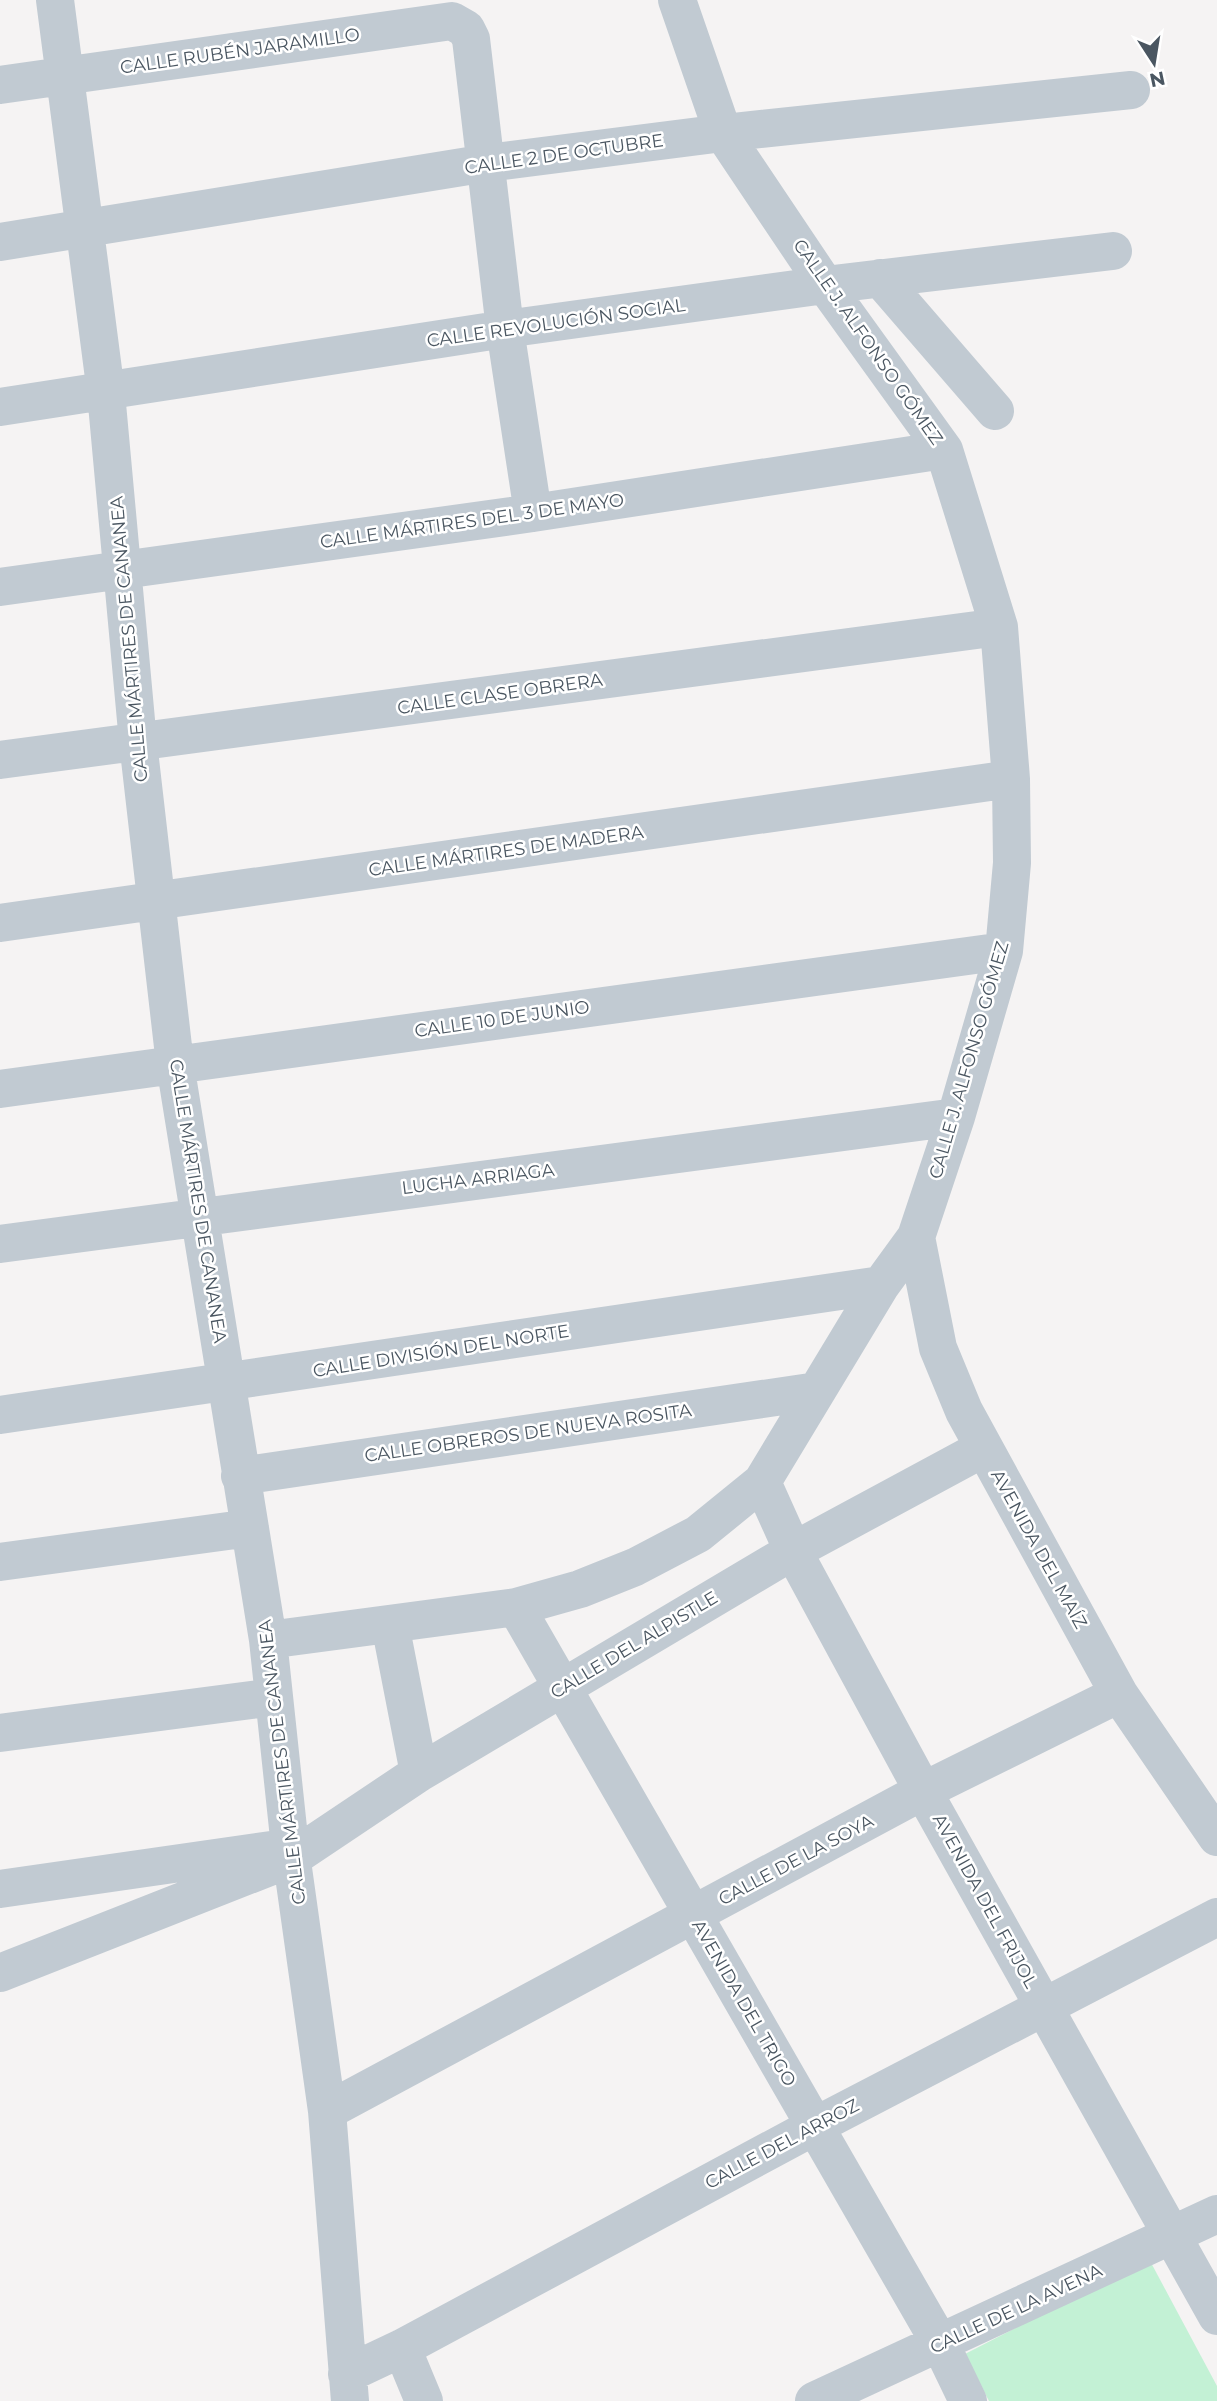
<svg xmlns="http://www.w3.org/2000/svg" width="1217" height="2401" font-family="Montserrat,sans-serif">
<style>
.green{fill:#c3f1d5}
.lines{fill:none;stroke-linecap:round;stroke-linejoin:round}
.minor{stroke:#c1cad2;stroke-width:38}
.labels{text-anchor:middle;stroke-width:5;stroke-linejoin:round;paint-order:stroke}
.street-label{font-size:18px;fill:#4a5661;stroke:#fff}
</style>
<rect width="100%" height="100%" fill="#f5f3f3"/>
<path class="green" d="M1149,2259L1217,2386V2401H989L965,2354Z"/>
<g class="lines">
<path class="minor" d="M55,0L106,393L138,742L175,1064L268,1640L290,1847L327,2111L350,2401
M0,85L452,21L466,29L471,39L505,329L533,513
M0,242L487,163L723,133L1131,90
M880,278L995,411
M0,407L505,329L825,285L1113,251
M0,587L533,513L944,450
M0,760L999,627
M0,923L1011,779
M0,1089L1004,951
M916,1237L938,1348L964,1411L1119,1694L1217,1837
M0,1244L956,1117
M0,1415L881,1285
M240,1476L817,1391
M762,1482L793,1551L923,1791L1217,2316
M0,1562L250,1528
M516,1607L941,2345L968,2401
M390,1624L419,1773
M268,1640L516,1607L580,1589L635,1567L698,1534L762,1482L881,1285L916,1237L956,1117L1004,951L1012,863L1011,779L999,627L944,450L825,285L723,133L677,0
M0,1733L274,1697
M0,1889L271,1850
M0,1973L292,1858L419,1773L793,1551L984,1448
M327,2111L923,1791L1119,1694
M402,2348L424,2401
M347,2374L402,2348L815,2126L1217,1917
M814,2401L1217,2214"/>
</g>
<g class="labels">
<g class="street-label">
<text transform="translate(240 51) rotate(-8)" y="6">CALLE RUBÉN JARAMILLO</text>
<text transform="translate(564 154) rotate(-8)" y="6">CALLE 2 DE OCTUBRE</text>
<text transform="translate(556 323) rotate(-8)" y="6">CALLE REVOLUCIÓN SOCIAL</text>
<text transform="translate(868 342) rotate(55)" y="6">CALLE J. ALFONSO GÓMEZ</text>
<text transform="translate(472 521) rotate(-8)" y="6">CALLE MÁRTIRES DEL 3 DE MAYO</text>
<text transform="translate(129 639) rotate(-95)" y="6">CALLE MÁRTIRES DE CANANEA</text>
<text transform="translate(500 694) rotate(-8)" y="6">CALLE CLASE OBRERA</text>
<text transform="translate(506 851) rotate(-8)" y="6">CALLE MÁRTIRES DE MADERA</text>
<text transform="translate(502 1019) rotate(-8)" y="6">CALLE 10 DE JUNIO</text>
<text transform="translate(969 1060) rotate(-74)" y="6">CALLE J. ALFONSO GÓMEZ</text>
<text transform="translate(478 1179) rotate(-7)" y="6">LUCHA ARRIAGA</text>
<text transform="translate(198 1201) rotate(81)" y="6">CALLE MÁRTIRES DE CANANEA</text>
<text transform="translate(441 1351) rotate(-9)" y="6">CALLE DIVISIÓN DEL NORTE</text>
<text transform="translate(528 1433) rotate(-8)" y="6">CALLE OBREROS DE NUEVA ROSITA</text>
<text transform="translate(1039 1549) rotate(61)" y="6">AVENIDA DEL MAÍZ</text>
<text transform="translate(634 1645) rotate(-31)" y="6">CALLE DEL ALPISTLE</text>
<text transform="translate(282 1762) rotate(-97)" y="6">CALLE MÁRTIRES DE CANANEA</text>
<text transform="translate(796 1860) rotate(-28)" y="6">CALLE DE LA SOYA</text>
<text transform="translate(985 1901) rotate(61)" y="6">AVENIDA DEL FRIJOL</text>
<text transform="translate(744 2003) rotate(60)" y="6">AVENIDA DEL TRIGO</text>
<text transform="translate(782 2144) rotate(-28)" y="6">CALLE DEL ARROZ</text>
<text transform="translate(1016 2309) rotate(-25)" y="6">CALLE DE LA AVENA</text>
</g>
</g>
<g transform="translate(1154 63) rotate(168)" stroke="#ffffff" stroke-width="5" paint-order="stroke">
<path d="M0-5L12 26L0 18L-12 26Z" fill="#4a5661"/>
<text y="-10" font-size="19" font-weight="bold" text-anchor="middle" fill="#4a5661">N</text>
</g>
</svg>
